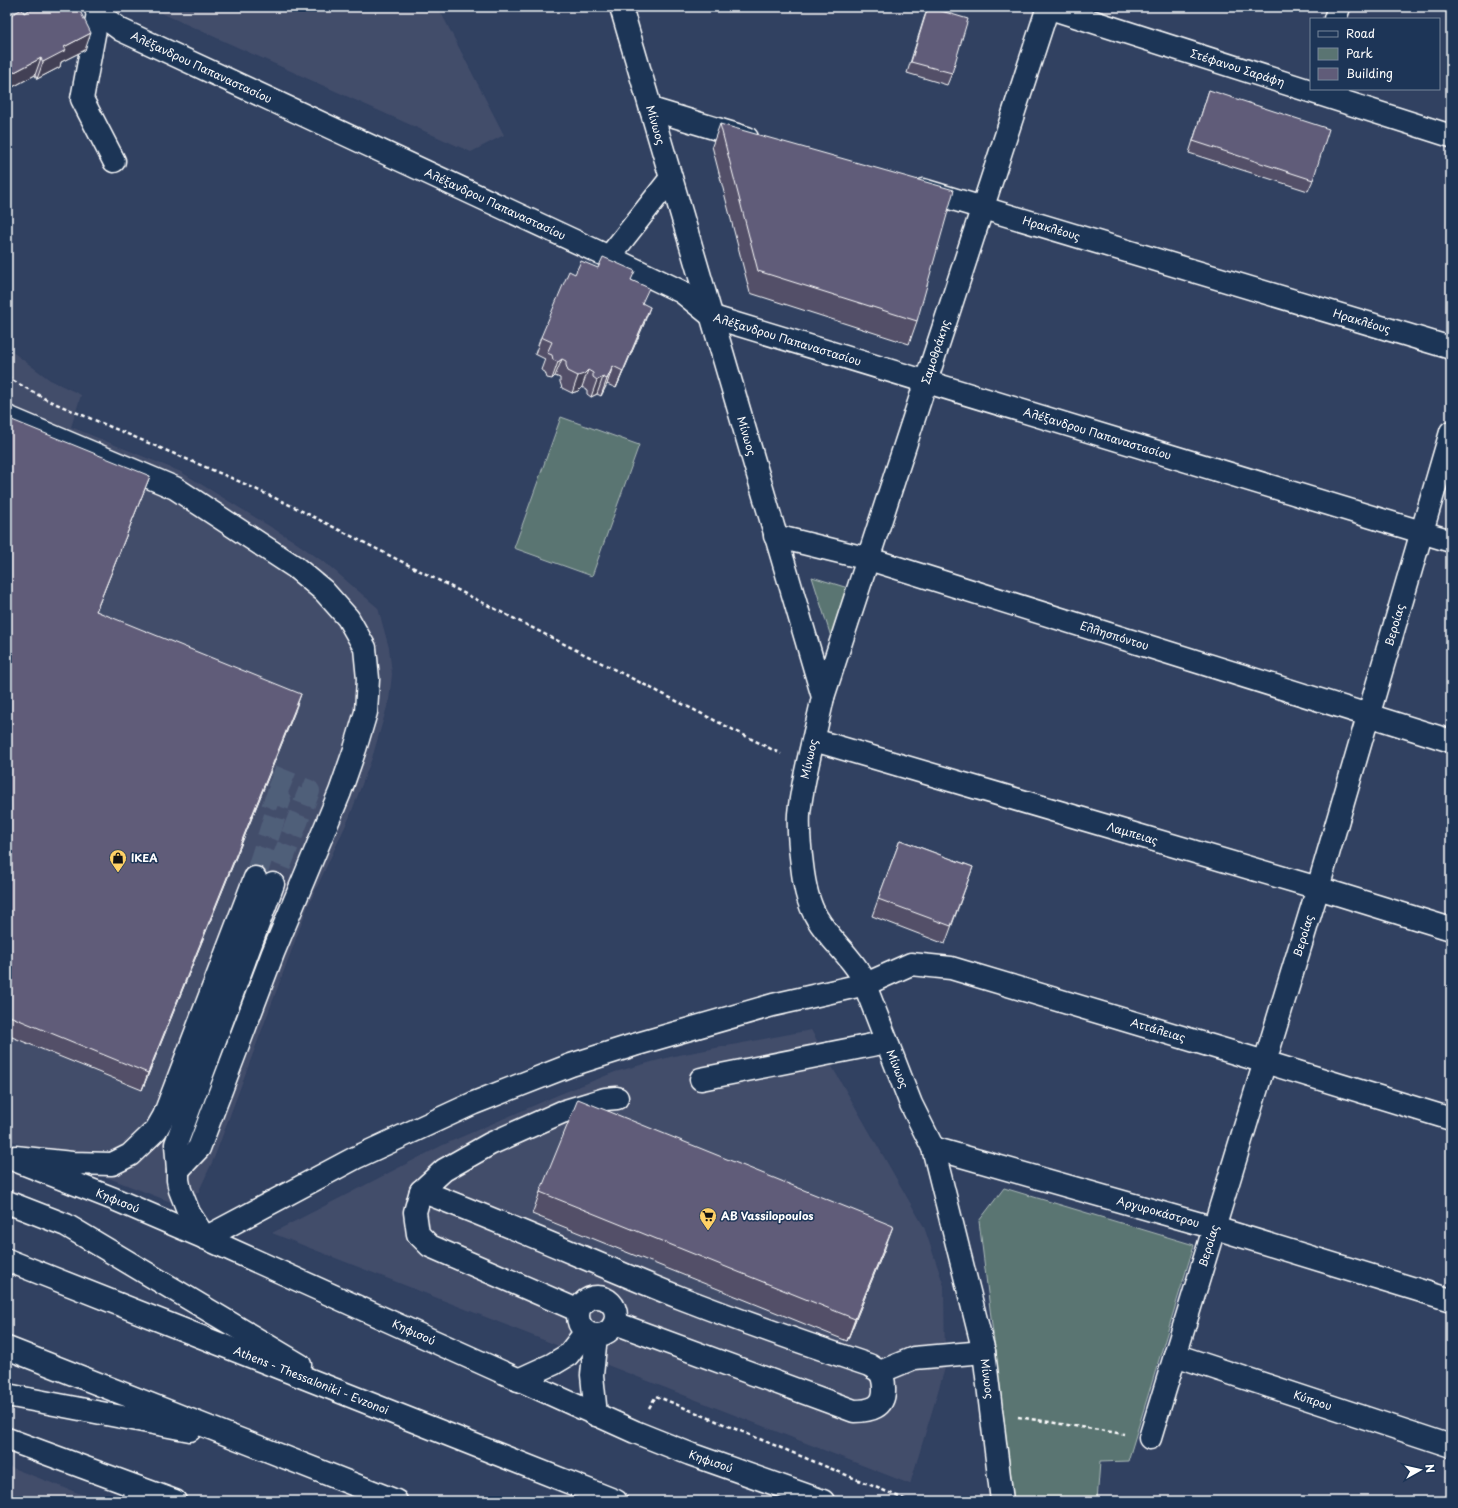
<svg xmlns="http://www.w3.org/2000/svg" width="1458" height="1508" font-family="'Playpen Sans',sans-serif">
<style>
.built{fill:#434d6b}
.green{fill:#5a7472;stroke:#acbab8}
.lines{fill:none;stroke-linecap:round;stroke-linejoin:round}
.minor-tunnel{stroke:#505e79;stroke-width:22;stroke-dasharray:22 11;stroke-linecap:butt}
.minor-casing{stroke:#fff;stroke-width:25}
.major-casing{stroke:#fff;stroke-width:25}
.highway-casing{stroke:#fff;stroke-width:25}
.path{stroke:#fff;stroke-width:2.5;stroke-dasharray:4 3;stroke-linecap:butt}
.minor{stroke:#1d3557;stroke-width:22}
.major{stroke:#1d3557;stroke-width:22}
.highway{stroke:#1d3557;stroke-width:22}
.wall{fill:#534f68;stroke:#fff}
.shaded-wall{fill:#434055;stroke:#fff}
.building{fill:#605c79;stroke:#fff}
.labels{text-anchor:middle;stroke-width:3;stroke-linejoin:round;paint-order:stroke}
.street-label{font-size:11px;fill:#fff;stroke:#1d3557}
.poi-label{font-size:11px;font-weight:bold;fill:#fff;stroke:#1d3557;text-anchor:start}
</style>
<rect width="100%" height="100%" fill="#314161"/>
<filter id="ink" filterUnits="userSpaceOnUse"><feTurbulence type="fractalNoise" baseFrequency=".025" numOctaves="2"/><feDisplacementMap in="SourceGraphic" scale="8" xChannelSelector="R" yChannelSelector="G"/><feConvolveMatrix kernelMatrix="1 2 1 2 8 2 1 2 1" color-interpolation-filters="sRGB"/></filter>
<g filter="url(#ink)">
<path class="built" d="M148,7H438L504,135L471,152Z
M7,348L50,380L81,395L71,427L181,472L292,540L328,565L378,608L389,648L392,674L389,700L372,758L349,818L308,906L214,1158L198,1193L171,1202L7,1139Z
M811,1030L924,1227L944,1286L945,1368L910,1484L272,1233L443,1145L558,1095L615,1072L674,1056Z
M7,1466L99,1501H7Z"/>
<path class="green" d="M561,417L639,445L592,576L514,548Z
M812,577L848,588L833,643Z
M1004,1188L1194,1245L1128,1461L1100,1462L1097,1501H1014L979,1221Z"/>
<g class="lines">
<path class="minor-tunnel" d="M241,763L309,791L273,884
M235,782L280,800L255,878"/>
<g class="minor-casing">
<g id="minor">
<path id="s1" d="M95,7L98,13L121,30L609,257L682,292L713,317L1451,541"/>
<path id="s2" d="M621,7L823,697C815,736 803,774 799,814C798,830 800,849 802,865C804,883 807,902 817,918C829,939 849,954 861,975L911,1104L933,1148L984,1352L1002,1501"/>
<path id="s3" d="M1047,7L1451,136"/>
<path d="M98,13L82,99L114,161"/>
<path d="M1335,19L1339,7"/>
<path d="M651,109L747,138"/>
<path id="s4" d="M923,190L1451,348"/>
<path d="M609,257L671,178"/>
<path d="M7,417L175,488L295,567L324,591L348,618L365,648L368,679L366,712L355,749L340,792L273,953L199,1148L178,1170"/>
<path id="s5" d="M775,536L869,559L1451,741"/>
<path id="s6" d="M823,697L1048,7"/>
<path id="s7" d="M814,740L1318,888L1451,929"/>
<path id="s8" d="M273,884L176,1144L178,1170V1180L180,1190L189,1213L205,1238L355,1158L474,1103L571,1065L634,1045L773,1005L866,984L911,964L951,968L1265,1062L1451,1119"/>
<path d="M701,1079L887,1042"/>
<path id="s9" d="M933,1148L1215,1228L1451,1300"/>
<path d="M15,1157L72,1163L112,1164L130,1155L156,1130L164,1116L255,878"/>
<path d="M421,1191C508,1224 594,1263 681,1298C743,1322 806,1344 869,1365C872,1367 878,1370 880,1373C883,1376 884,1384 884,1388C885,1408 870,1411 854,1411L615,1323"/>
<circle cx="597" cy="1316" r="19"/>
<path d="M577,1310L430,1246L418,1234L415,1212L421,1191L444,1170L490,1144L562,1112L605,1099L617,1098"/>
<path d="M596,1336L592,1375L596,1415"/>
<path id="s10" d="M1175,1355L1451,1446"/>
<path d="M880,1372L914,1358L984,1352"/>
<path d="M518,1380L553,1364L568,1355L585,1333"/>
<path id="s11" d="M1150,1438L1318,888L1451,432"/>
<path d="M134,1501L139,1488"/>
</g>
</g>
<g class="major-casing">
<g id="major">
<path id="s12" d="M7,1157L114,1199L205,1238L635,1432L690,1454L823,1501"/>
<path d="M7,1439L175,1501"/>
</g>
</g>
<g class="highway-casing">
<g id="highway">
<path d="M7,1202L66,1225L300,1365"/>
<path id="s13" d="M7,1260L616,1501"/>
<path d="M7,1348L396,1501"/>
<path d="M7,1395L190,1430"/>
</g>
</g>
<path class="path" d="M7,377L47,400L236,480L294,507L781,754
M649,1408L656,1396L909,1501
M1018,1417L1124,1434"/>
<use href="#minor" class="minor"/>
<use href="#major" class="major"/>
<use href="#highway" class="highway"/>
</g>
<path class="wall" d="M32,7H78L85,50L61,62L60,67L37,79L35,75L7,90V22L9,16L24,13L32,9Z
M928,7L952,73L947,85L907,73L924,18Z
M1209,90L1313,180L1308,191L1189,153Z
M720,124L917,321L909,344L750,293L712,146Z
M598,268L632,280L643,304L644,324L616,388L607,384L601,396L597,394L591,397L587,394V390L582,387L578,391L572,393L562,388L560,382V378L555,376L552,379L547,378L545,372L541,370L545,359L535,354L541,337Z
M7,418L143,493L96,611L295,711L142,1090L7,1035Z
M900,840L973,867L945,944L872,916Z
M540,1192L885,1248L847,1341L532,1214Z"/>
<path class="shaded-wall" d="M91,33L85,50L61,62L60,67L37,79L43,62L64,47Z
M41,58L35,75L7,90V76Z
M650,307L644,324L616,388L623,371Z
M562,359L555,376L552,379L558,362Z
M613,366L607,384L601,396L607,379Z
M588,370L582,387L578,391L572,393L578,376Z
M603,377L597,394L591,397L597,380Z
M150,476L143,493L89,628L96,611Z
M301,694L295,711L142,1090L148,1073Z
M893,1226L885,1248L847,1341L855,1319Z"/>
<path class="building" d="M35,7H78L91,33L64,47L66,50L43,62L41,58L7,76V22L11,20L9,16L22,9L24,13Z
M928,7L968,19L952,73L911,62Z
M1209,90L1329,129L1313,180L1193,141Z
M720,124L954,190L917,321L758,271Z
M603,257L635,271L631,280L649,288L642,303L650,307L623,371L613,366L607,379L603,377L597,380L593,377V373L588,370L584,374L578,376L568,371L566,365V361L562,359L558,362L553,360L552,355L547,353L552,342L541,337L569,271L575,274L581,261L598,268Z
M7,418L150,476L96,611L301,694L148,1073L7,1015Z
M900,840L973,867L951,926L878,899Z
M578,1099L893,1226L855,1319L540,1192Z"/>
</g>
<defs>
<g id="shop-pin" transform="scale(0.9)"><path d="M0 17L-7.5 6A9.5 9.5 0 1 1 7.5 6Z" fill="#ffd166" stroke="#1d3557"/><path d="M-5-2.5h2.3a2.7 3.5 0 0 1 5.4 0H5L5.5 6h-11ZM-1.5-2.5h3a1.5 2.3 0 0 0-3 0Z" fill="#111"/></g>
<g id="supermarket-pin" transform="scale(0.9)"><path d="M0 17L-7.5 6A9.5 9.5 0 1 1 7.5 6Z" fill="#ffd166" stroke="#1d3557"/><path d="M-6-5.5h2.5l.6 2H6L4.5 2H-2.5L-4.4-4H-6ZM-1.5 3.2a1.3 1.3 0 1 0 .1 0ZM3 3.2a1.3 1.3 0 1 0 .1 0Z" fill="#111"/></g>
</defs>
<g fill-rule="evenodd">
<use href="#shop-pin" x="118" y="858"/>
<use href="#supermarket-pin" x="708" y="1216"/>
</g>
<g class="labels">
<g class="street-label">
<text dy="4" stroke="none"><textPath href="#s1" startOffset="124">Αλέξανδρου Παπαναστασίου</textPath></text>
<text dy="4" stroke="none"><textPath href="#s3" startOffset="200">Στέφανου Σαράφη</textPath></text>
<text dy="4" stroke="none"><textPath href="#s2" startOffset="123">Μίνωος</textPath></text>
<text dy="4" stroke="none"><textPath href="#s1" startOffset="448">Αλέξανδρου Παπαναστασίου</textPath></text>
<text dy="4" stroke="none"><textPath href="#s4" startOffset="134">Ηρακλέους</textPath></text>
<text dy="4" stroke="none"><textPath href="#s4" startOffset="458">Ηρακλέους</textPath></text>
<text dy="4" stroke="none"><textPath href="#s1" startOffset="772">Αλέξανδρου Παπαναστασίου</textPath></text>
<text dy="4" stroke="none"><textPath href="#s6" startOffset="363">Σαμοθράκης</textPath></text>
<text dy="4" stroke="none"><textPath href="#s1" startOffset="1096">Αλέξανδρου Παπαναστασίου</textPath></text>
<text dy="4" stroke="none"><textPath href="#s2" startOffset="447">Μίνωος</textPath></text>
<text dy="4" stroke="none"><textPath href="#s11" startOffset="849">Βεροίας</textPath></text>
<text dy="4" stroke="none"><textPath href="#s5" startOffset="354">Ελλησπόντου</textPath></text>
<text transform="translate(809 759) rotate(-77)" y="4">Μίνωος</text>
<text dy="4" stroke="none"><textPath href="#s7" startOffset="332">Λαμπειας</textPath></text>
<text dy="4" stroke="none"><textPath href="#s11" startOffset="525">Βεροίας</textPath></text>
<text dy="4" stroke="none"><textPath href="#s8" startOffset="1395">Αττάλειας</textPath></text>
<text dy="4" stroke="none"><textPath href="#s2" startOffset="1118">Μίνωος</textPath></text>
<text dy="4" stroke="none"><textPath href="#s12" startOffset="119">Κηφισού</textPath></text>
<text dy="4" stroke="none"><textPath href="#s9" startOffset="234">Αργυροκάστρου</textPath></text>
<text dy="4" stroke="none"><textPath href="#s11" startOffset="201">Βεροίας</textPath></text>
<text dy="4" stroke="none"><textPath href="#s12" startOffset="443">Κηφισού</textPath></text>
<text dy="4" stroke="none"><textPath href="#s2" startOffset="1442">Μίνωος</textPath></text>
<text dy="4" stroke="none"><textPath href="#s13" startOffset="327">Athens - Thessaloniki - Evzonoi</textPath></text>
<text dy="4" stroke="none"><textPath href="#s10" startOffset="145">Κύπρου</textPath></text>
<text dy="4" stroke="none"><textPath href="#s12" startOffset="767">Κηφισού</textPath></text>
</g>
<g class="poi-label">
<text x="131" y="862">IKEA</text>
<text x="721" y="1220">AB Vassilopoulos</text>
</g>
</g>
<rect width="1458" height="1508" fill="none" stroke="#1d3557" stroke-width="24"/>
<rect x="12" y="12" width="1434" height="1484" fill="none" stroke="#fff" stroke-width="1.5" filter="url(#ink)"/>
<rect x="1310" y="18" width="130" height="72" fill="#1d3557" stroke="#77869a"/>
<rect x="1318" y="31" width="20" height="6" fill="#1d3557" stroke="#77869a"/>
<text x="1346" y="38" font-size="12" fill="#ffffff">Road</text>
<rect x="1318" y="48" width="20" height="12" fill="#5a7472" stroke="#77869a"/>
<text x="1346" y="58" font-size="12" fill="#ffffff">Park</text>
<rect x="1318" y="68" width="20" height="12" fill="#605c79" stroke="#77869a"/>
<text x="1346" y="78" font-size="12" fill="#ffffff">Building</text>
<g transform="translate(1420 1470) rotate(82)" stroke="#1d3557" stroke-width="3" paint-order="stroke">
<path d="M0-3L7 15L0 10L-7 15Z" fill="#ffffff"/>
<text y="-6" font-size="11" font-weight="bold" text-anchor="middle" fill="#ffffff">N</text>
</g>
</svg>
